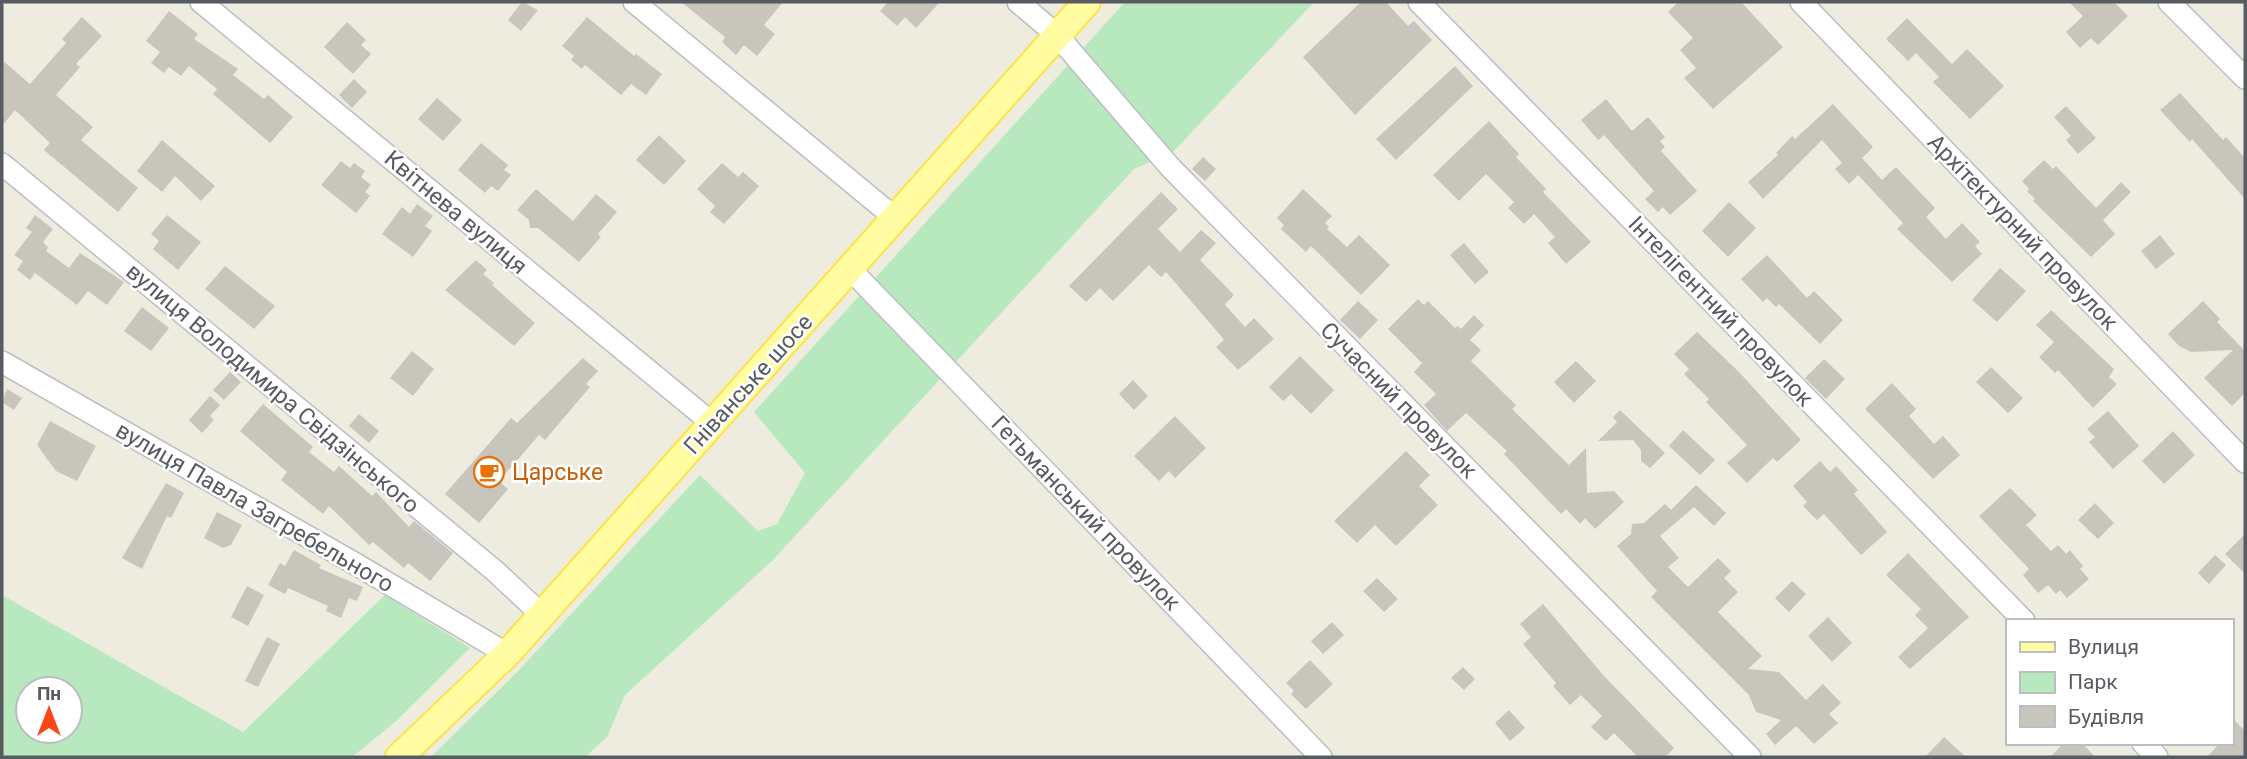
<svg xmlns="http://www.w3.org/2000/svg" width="2247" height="759" font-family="Roboto,sans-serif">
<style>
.green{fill:#b8e8be;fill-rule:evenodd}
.building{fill:#c8c6bc}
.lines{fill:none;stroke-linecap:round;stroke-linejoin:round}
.minor-casing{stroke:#bcbec5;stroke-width:24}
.major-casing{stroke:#ffe246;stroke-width:30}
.minor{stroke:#fff;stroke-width:21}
.major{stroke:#fffca2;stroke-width:26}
.labels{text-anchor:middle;stroke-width:5;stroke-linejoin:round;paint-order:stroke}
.street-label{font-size:23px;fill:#585b62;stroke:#fff}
.food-label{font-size:23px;fill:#c56008;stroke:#fff;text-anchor:start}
</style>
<rect width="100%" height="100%" fill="#edecdf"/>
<path class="green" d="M1125,2H1314L1174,151L1134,169L773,560L625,695L607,737L585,757H431L521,668L700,475L758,531L777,524L805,473L754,412Z
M2,595L243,732L385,595L470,648L395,722L352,757H2ZM28,689H70V731H28Z"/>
<path class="building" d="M522,2L538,10L521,31L508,20Z
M681,2H783L764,25L775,34L757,56L744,45L736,55L722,42L725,37Z
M888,2H940L916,28L905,17L897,26L880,11Z
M1361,2H1386L1408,26L1414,21L1432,40L1355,115L1303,57Z
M1678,2H1741L1783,47L1713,109L1684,78L1696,68L1680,50L1693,38L1668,12Z
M2069,2H2114L2128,16L2098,45L2091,38L2080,48L2066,32L2083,16Z
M169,11L198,34L194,39L238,69L233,75L264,99L268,95L293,117L270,143L213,94L217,89L189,66L181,76L169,67L164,73L151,63L160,52L146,41Z
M82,17L102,36L76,64L80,67L56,95L93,127L81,140L138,188L118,212L44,150L50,143L15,110L2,126V60L30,84L66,43L62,39Z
M587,17L634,56L636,54L662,74L646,95L631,84L621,95L585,65L582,69L571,60L574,56L562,46Z
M1907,18L1952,64L1967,49L2004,86L1970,119L1933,82L1939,77L1916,53L1908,61L1886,39Z
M347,22L366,40L361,45L371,54L353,74L324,47Z
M1455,66L1473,86L1396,160L1376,139Z
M354,79L367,92L352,108L339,95Z
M2180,93L2223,140L2226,137L2245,158V199L2192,139L2190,142L2160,110Z
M437,98L462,120L443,141L418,119Z
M1606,99L1632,131L1648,117L1665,137L1660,141L1665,147L1661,151L1697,191L1670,215L1663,207L1658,212L1645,199L1654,191L1604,135L1598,140L1581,120Z
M1833,104L1873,147L1862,158L1882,180L1896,167L1935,208L1926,217L1946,239L1962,223L1980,242L1975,246L1982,254L1952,282L1897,229L1903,223L1858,175L1849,184L1835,169L1842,163L1822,140L1763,199L1748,182L1778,155L1776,153L1792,136L1795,139Z
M2066,106L2096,138L2078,154L2066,140L2071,136L2054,117Z
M1489,121L1519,154L1516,157L1546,189L1543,192L1591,242L1566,264L1548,243L1555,237L1534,214L1524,224L1508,208L1514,202L1486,174L1459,201L1433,175Z
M659,135L686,161L664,185L636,160Z
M162,140L215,186L201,201L175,176L162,192L137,171Z
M481,143L508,165L504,170L511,175L498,191L491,186L485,193L458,170Z
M1203,157L1216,169L1205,181L1192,169Z
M2044,160L2053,169L2056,166L2096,208L2121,182L2131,192L2103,220L2115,234L2091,257L2033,201L2035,199L2027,191L2029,189L2022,181Z
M341,161L350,168L354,163L365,171L361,177L371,185L365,192L370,196L356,213L321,185Z
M722,163L738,177L743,172L759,186L724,224L710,212L715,206L697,189Z
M536,189L573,221L596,194L617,212L598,234L601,237L579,262L538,228H530L529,220L517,210Z
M1303,189L1332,216L1325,223L1329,227L1327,229L1347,247L1359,235L1390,265L1361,295L1311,246L1306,252L1281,229L1284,225L1277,218Z
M1161,192L1178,209L1158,229L1180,252L1201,230L1216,243L1200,260L1234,295L1225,304L1227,307L1245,327L1254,318L1274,339L1238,370L1216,347L1224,340L1221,336L1166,272L1161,277L1149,265L1113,301L1100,288L1086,302L1069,286Z
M1729,202L1756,228L1728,257L1702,231Z
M417,204L433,216L425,226L432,231L413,257L382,234L402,207L410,214Z
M35,215L53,229L43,242L48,247L46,251L69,268L80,253L124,282L107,305L88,291L77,305L35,273L30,280L17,270L23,261L14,255L32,232L26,228Z
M167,215L201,242L178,270L153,249L159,241L151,234Z
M2160,235L2175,254L2156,269L2141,251Z
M1464,243L1489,272L1475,284L1450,255Z
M1767,255L1807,298L1814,291L1843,320L1820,344L1779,304L1776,307L1767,298L1763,302L1741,279Z
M476,260L487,270L483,274L494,283L492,285L535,323L514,346L445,290Z
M225,266L275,306L254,329L205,289Z
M2000,268L2026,291L1997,322L1972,300Z
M1418,299L1424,305L1428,301L1455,328L1458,326L1461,329L1474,315L1484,325L1470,340L1481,350L1471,361L1516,405L1512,409L1569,465L1586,448L1587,493L1614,491L1624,502L1595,529L1585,518L1580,524L1566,509L1561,514L1504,454L1507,451L1466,413L1447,431L1424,405L1436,394L1414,372L1422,363L1388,329Z
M1358,301L1378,320L1360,339L1340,320Z
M2203,301L2220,319L2217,322L2245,351V393L2232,406L2204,378L2233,350L2191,352L2179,346L2168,334Z
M142,307L169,328L151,351L124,331Z
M2051,310L2114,369L2109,377L2117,384L2093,408L2058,370L2055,373L2039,357L2054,342L2036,325Z
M1697,332L1739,372L1801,440L1777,462L1773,458L1747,483L1727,463L1747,445L1706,402L1709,399L1684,374L1689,369L1674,354Z
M412,351L434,369L413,396L390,378Z
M1300,356L1334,390L1311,414L1291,394L1283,401L1269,387Z
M583,358L598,371L586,384L590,387L545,440L539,435L499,481L508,489L479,523L445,494L511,418L517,423Z
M1824,359L1845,379L1826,399L1805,378Z
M1576,361L1596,381L1574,403L1554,382Z
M1991,367L2023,398L2008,413L1976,382Z
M230,372L241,382L224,400L213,390Z
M1133,380L1148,396L1134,410L1119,394Z
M1892,383L1916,409L1909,416L1934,444L1943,436L1960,455L1933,479L1865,409Z
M7,389L22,398L14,410L2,402Z
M210,396L220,405L210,416L214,420L202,433L189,420Z
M263,404L313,447L309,452L334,472L339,466L372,496L376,492L409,527L414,521L453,553L430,581L408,563L404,568L373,542L369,545L329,506L323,514L281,480L287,472L240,431Z
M1620,410L1665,453L1650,468L1641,461V450L1633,440L1598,441L1617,422L1613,417Z
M2108,411L2139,446L2113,469L2089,442L2095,437L2087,429Z
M359,414L379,431L369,443L349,426Z
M1175,416L1206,448L1175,478L1169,471L1159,481L1134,456Z
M50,421L96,446L77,481L56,471L37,445Z
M1683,430L1715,460L1700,475L1669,446Z
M2173,431L2195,455L2164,484L2142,461Z
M1406,451L1430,475L1419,486L1438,505L1396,546L1375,525L1357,543L1334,521Z
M1820,461L1830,472L1836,466L1858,490L1854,494L1887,532L1861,555L1824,514L1817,520L1803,506L1807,502L1793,486Z
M166,483L184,493L171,518L167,516L142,569L122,558Z
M1696,485L1726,513L1714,526L1694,507L1660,536L1679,558L1668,567L1688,587L1718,558L1731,571L1724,578L1738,592L1718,612L1762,656L1748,669L1779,672L1806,700L1823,684L1841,703L1829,714L1838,723L1814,744L1796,726L1775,745L1766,734L1781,720L1756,712L1749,695L1651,597L1657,591L1617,546L1631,534L1632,524L1644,523L1665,504L1671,510Z
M2010,488L2037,515L2026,525L2051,551L2058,545L2066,554L2070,550L2083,566L2080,569L2089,579L2067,598L2060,590L2056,594L2048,585L2038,593L2023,575L2029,569L1979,516Z
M2095,503L2114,523L2098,539L2078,520Z
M217,512L242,525L231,545L223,548L204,538Z
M2245,534V574L2225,554Z
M294,550L321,565L319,568L363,587L357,601L349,598L341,618L326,611L328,606L288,588L285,594L268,585L280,563L285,566Z
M1908,553L1969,617L1910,669L1898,657L1928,628L1915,615L1921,609L1886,575Z
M2215,555L2226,565L2209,584L2198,573Z
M1377,578L1398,599L1384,612L1363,591Z
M1792,581L1806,594L1789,612L1775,598Z
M247,586L264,595L248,626L231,617Z
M1543,604L1604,676L1674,748L1665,757H1638L1614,733L1606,741L1591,727L1602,716L1581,695L1570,705L1553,686L1556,683L1523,644L1531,637L1520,624Z
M1828,617L1852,643L1832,662L1808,636Z
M1332,622L1344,635L1323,654L1311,641Z
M267,637L280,644L258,687L245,681Z
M1310,660L1333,684L1306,709L1291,694L1294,691L1286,683Z
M1463,667L1475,679L1464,690L1451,678Z
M1509,710L1525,728L1510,741L1495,723Z
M2231,717L2245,731V757H2207L2220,743H2231Z
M1944,737L1966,757H1925Z
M2064,743H2082L2095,757H2050Z"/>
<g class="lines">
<g class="minor-casing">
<path id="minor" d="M201,2L712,423
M634,2L895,218
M1018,2L1057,35L1170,167L1750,757
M1419,2L2024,621
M1801,2L2245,462
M2169,2L2245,78
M2,164L495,571L542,615
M851,270L1321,757
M2,362L354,563L507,654
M2143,743L2157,757"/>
</g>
<g class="major-casing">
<path id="major" d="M399,757L507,654L1087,2"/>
</g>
<use href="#minor" class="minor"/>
<use href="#major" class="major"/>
</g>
<defs>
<g id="cafe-ring" transform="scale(1.575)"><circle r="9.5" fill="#fff" stroke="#e8710a" stroke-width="1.5"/><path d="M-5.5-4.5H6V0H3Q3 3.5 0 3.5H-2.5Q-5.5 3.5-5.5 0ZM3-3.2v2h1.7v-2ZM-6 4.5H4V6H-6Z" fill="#e8710a"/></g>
</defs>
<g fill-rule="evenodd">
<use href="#cafe-ring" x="489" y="472"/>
</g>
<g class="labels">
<g class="street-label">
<text transform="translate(456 212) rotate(40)" y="8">Квітнева вулиця</text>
<text transform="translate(2023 232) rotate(46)" y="8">Архітектурний провулок</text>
<text transform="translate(1721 311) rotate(46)" y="8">Інтелігентний провулок</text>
<text transform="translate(748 384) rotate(-48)" y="8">Гніванське шосе</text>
<text transform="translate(273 388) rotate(40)" y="8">вулиця Володимира Свідзінського</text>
<text transform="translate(1399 400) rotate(45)" y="8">Сучасний провулок</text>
<text transform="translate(255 507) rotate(30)" y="8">вулиця Павла Загребельного</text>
<text transform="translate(1086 513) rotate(46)" y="8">Гетьманський провулок</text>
</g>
<g class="food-label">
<text x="512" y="480">Царське</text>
</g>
</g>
<rect width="2247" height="759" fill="none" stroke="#585b62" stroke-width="7"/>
<rect x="2006" y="619" width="228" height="126" fill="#ffffff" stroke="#bcbdc0" stroke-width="2"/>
<rect x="2020" y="642" width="35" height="10" fill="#fffca2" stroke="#bcbdc0" stroke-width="2"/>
<text x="2068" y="654" font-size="21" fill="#585b62">Вулиця</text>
<rect x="2020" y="672" width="35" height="21" fill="#b8e8be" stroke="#bcbdc0" stroke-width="2"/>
<text x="2068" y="689" font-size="21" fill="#585b62">Парк</text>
<rect x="2020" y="706" width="35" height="21" fill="#c8c6bc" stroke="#bcbdc0" stroke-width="2"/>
<text x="2068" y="724" font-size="21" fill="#585b62">Будівля</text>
<g transform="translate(49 710)"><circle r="33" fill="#ffffff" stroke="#bcbdc0" stroke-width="2"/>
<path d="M0-5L12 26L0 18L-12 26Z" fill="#fa4619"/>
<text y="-10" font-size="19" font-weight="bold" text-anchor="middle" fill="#585b62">Пн</text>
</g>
</svg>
